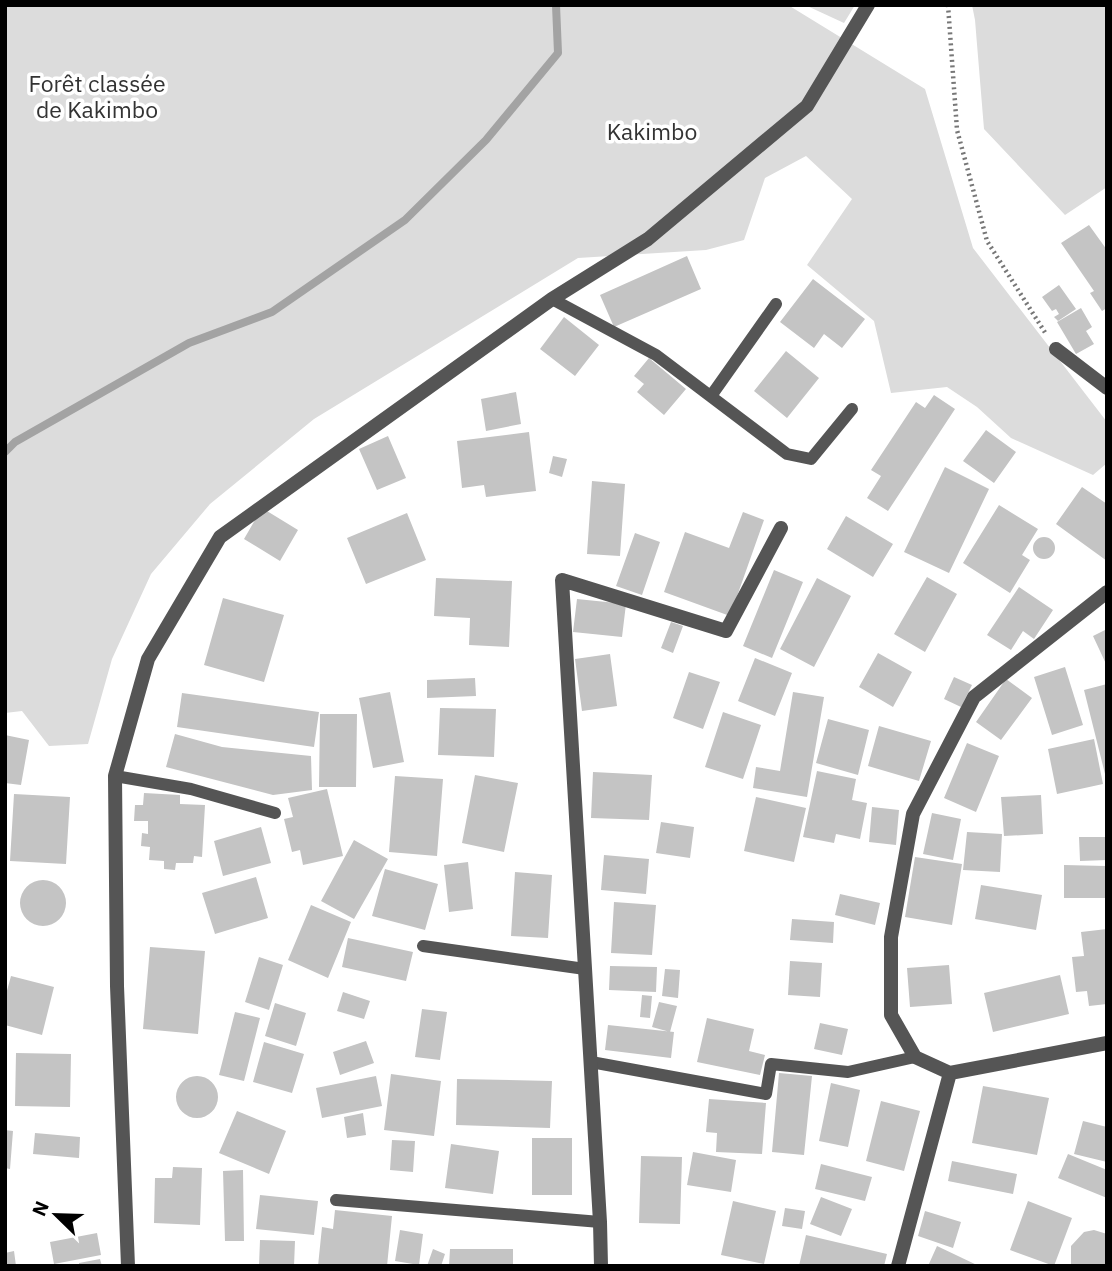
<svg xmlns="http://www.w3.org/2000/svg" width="1112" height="1271" font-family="'IBM Plex Sans',sans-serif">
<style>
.green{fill:#dcdcdc}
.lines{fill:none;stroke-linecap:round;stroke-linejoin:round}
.stream{stroke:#a3a3a3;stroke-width:8}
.building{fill:#c4c4c4}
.path{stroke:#777;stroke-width:4.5;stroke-dasharray:2 3.5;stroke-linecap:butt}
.service{stroke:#555;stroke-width:12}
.minor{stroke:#555;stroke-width:14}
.labels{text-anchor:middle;stroke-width:7;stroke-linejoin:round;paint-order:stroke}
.park-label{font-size:23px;fill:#333;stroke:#fff}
</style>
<rect width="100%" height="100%" fill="#fff"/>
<path class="green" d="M5,5H788L925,89L973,248L1107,422V463L1093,475L1011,438L977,407L947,387L891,393L874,321L807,265L852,199L806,156L765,178L744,240L706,250L578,258L314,419L210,504L151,574L112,659L88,744L49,746L22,711L5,713Z
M805,5H855L844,23Z
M972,5H1107V187L1065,215L984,129L975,20Z"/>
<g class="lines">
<path class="stream" d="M5,452L15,442L189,343L272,312L405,220L486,140L558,53L556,5"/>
</g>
<path class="building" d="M1089,225L1107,250V308L1102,311L1090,293L1094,291L1061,243Z
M687,256L701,289L614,327L600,295Z
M813,279L865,319L842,348L824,334L814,348L780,322Z
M1059,285L1076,309L1058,321L1054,317L1059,314L1056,309L1052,311L1042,297Z
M1081,308L1092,327L1086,331L1094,344L1076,354L1057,322Z
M564,317L599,345L575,376L540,349Z
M786,351L819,378L787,418L754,391Z
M649,358L686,389L664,415L637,392L644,384L634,376Z
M516,392L521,424L486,431L481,399Z
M934,395L955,409L888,511L867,498L881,476L871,470L916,402L925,408Z
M986,430L1016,452L994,483L963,461Z
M529,432L536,491L486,497L484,485L462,488L457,441Z
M388,436L406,478L377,490L359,449Z
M553,456L567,459L562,477L549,473Z
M945,467L989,489L949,573L904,552Z
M592,481L625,484L620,556L587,554Z
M1082,487L1107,504V561L1056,524Z
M999,505L1038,529L1022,555L1030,560L1010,593L963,563Z
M262,508L298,530L280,561L244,539Z
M743,512L764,520L730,616L664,592L685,532L729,548Z
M407,513L426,560L366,584L347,538Z
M846,516L893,544L873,577L827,549Z
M635,533L660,542L642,595L616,586Z
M1033 548a11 11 0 1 1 22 0a11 11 0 1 1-22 0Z
M774,570L803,582L772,658L743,646Z
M927,577L957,594L925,652L894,634Z
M436,578L512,581L509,647L469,645L470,618L434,616Z
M817,578L851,596L814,667L780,649Z
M1019,587L1053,610L1034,639L1023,631L1011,650L987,635Z
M223,598L284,615L264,682L204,665Z
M577,599L626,604L622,637L573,632Z
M671,622L683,626L673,653L661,648Z
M1107,629V666L1093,636Z
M878,653L912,672L893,707L859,687Z
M610,654L617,706L582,711L575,659Z
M755,658L792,673L775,716L738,701Z
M1065,667L1083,725L1052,735L1034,677Z
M689,672L720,682L703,729L673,718Z
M954,677L972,685L961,707L944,699Z
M475,678L476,696L427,698V680Z
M1006,679L1032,698L1001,740L976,722Z
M1107,684V778H1106L1084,690Z
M390,692L404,762L373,768L359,698Z
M793,692L824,697L807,797L753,788L756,767L780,771Z
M182,693L319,712L314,747L177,727Z
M440,708L496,709L494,757L438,755Z
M723,712L761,725L743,779L705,767Z
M320,714H357L356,787H319Z
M828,719L869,730L858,775L816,763Z
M879,726L931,741L919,781L868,766Z
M175,734L222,747L311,756L312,790L273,795L166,767Z
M5,735L29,740L21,785L5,783Z
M1094,739L1103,784L1057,794L1048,749Z
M967,743L999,756L976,812L944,798Z
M817,771L856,779L852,800L867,803L860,839L836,834L834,843L803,837Z
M593,772L652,775L649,820L591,818Z
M475,775L518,783L504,852L462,843Z
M395,776L443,779L437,856L389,852Z
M327,789L343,856L303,865L300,850L292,852L284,819L293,817L288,798Z
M144,793L180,795V804L205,805L202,857L194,856L193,863H176L175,870L164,869V861L149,860L150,847L141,846L142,833L148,834V821H134L135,805H143Z
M14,794L70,797L66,864L10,861Z
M1041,795L1043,834L1004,836L1001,797Z
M756,797L806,808L794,862L744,851Z
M872,807L899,810L896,845L869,842Z
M932,813L961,819L953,860L923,854Z
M661,822L694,827L690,858L656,853Z
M261,827L271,863L223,876L214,841Z
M967,832L1002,834L1000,872L963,870Z
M1079,837H1106L1107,860L1080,861Z
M354,840L388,859L354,919L321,901Z
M604,855L649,859L646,894L601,890Z
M915,857L962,864L952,925L905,917Z
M468,862L473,909L449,912L444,865Z
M1064,865L1106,866L1105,898H1064Z
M385,869L438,884L425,930L372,916Z
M515,872L552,875L548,938L511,936Z
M256,877L268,918L215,934L202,893Z
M20 903a23 23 0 1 1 46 0a23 23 0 1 1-46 0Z
M981,885L1042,895L1036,930L975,919Z
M840,894L880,903L875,925L835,915Z
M614,902L656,905L652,955L611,953Z
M311,905L351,922L328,978L288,960Z
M792,919L834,922L833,943L790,940Z
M1107,929V1004L1089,1006L1087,991L1076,992L1072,957L1084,956L1081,932Z
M348,938L413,952L406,981L342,967Z
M150,947L205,951L198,1034L143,1029Z
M259,957L283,965L269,1010L245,1002Z
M790,961L822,963L820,997L788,995Z
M949,965L952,1004L910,1007L907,968Z
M610,966L657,967L656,992L609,990Z
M665,969L680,970L678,998L662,996Z
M1060,975L1069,1014L993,1032L984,993Z
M11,976L54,987L42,1035L5,1025V998Z
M343,992L370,1001L364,1019L337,1011Z
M642,995L652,996L650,1018L640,1017Z
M659,1002L677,1006L670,1032L652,1027Z
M275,1003L306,1013L296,1046L265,1036Z
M422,1009L447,1012L440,1060L415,1057Z
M235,1012L260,1018L244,1081L219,1075Z
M707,1018L754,1029L749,1051L765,1055L760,1075L697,1062Z
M820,1023L848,1029L842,1055L814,1049Z
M608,1025L674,1032L671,1058L605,1050Z
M366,1041L374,1063L340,1075L333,1052Z
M264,1042L304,1054L292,1093L253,1082Z
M16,1053L71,1054L70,1107L15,1106Z
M779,1073L812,1076L804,1155L772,1152Z
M391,1074L441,1081L434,1136L384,1130Z
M176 1097a21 21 0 1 1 42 0a21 21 0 1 1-42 0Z
M376,1076L382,1106L322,1118L316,1088Z
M457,1079L552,1081L550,1128L456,1125Z
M831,1083L860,1090L848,1147L819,1141Z
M983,1086L1049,1098L1037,1155L972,1143Z
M709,1099L766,1103L762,1154L716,1152L717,1133L706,1132Z
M881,1101L920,1111L904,1171L866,1161Z
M237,1111L286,1131L269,1174L219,1153Z
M363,1113L366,1135L347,1138L344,1117Z
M1083,1121L1107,1127V1162L1074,1154Z
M5,1130L13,1131L10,1169L5,1168Z
M35,1133L80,1137L79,1158L33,1154Z
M532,1138H572V1195H532Z
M392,1140L415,1141L413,1172L390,1170Z
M451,1144L499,1151L493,1194L445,1188Z
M693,1152L736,1160L731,1192L687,1185Z
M1068,1154L1107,1170V1198L1058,1178Z
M641,1156L682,1157L680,1224L639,1223Z
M952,1161L1017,1174L1013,1194L948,1181Z
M821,1164L872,1177L865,1201L815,1189Z
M173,1167L202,1168L200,1225L154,1223L155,1178H172Z
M243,1170L244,1241H225L223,1171Z
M260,1195L318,1201L314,1235L256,1229Z
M821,1197L852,1209L841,1236L810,1224Z
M733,1201L776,1211L764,1264L721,1255Z
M1028,1201L1072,1218L1054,1266L1010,1250Z
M785,1208L805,1211L802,1229L782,1226Z
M335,1210L392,1216L387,1266H318L322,1227L333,1229Z
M925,1211L961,1222L953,1248L918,1236Z
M400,1230L423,1234L419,1265L395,1261Z
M1094,1230L1107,1234V1266H1071V1246L1084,1232Z
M97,1233L101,1255L54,1264L50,1242Z
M806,1235L887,1254L884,1266H799Z
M260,1240L295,1241L294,1266H259Z
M937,1246L979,1266H928Z
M433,1249L445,1254L441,1266H427Z
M450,1249H513V1266H449Z
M14,1251L16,1266H5V1253Z
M100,1259L102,1266H79V1263Z"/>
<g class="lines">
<path class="path" d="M948,5L957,130L987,241L1046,334"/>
<path class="service" d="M552,299L656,355L787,454L811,459L852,409
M711,396L776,304
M115,776L191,789L275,813
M423,946L585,969
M591,1062L766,1094L771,1064L848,1072L915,1057
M336,1200L600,1222"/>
<path class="minor" d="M1056,349L1107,388
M950,1073L915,1057L891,1015V937L913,814L974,697L1107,592
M128,1266L117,986L115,776L148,659L220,537L552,299L648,239L807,106L868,5
M601,1266L600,1222L562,580L726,631L781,528
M898,1266L950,1073L1107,1043"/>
</g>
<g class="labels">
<g class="park-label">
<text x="97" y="92">Forêt classée<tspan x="97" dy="26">de Kakimbo</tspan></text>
<text x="652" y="140">Kakimbo</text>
</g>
</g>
<rect width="1112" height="1271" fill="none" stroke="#000000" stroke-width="14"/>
<g transform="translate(56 1215) rotate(293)" stroke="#ffffff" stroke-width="5" paint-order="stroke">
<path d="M0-5L12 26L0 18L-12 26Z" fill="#000000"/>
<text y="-10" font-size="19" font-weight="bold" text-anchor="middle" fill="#000000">N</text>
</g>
</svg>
